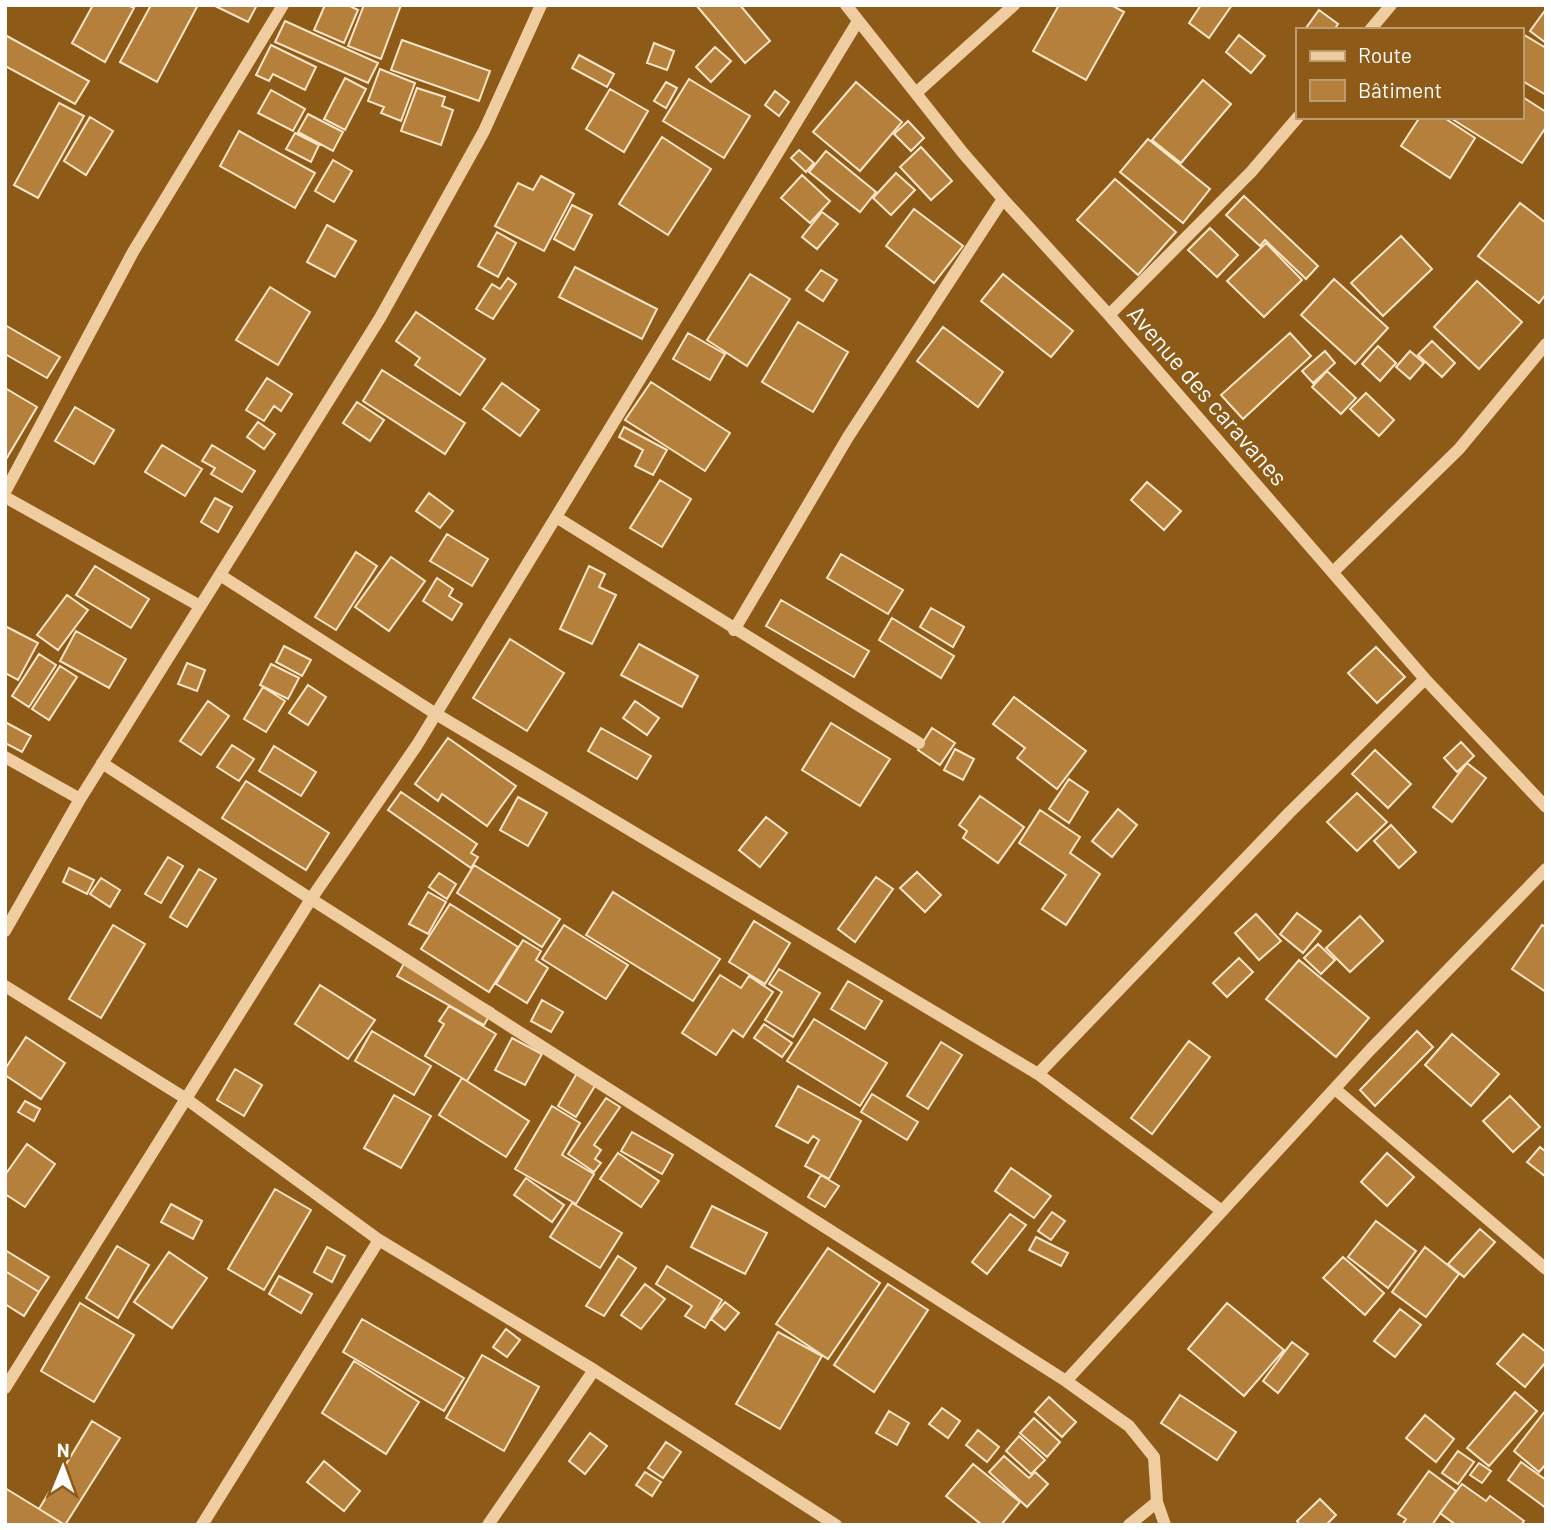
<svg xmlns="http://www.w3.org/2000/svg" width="1551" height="1530" font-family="Barlow,sans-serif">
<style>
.building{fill:#b4803b;stroke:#fbe5c8;stroke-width:2}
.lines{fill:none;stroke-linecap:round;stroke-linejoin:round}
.minor{stroke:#efcda1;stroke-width:12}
.labels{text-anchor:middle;stroke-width:6;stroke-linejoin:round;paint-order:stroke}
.street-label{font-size:24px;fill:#fff;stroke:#8d5b17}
</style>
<rect width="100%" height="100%" fill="#8d5b17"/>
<path class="building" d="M93,5H128L134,8L105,62L72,43Z
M151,5H198L157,82L120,62Z
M213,5H257L248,22Z
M325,5H348L358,10L344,43L314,30Z
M364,5H401L381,59L348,46Z
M696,5H740L770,41L745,63Z
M1059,5H1111L1124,12L1086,80L1033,51Z
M1201,5H1232L1209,38L1189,23Z
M1546,9V43L1530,31Z
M1319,10L1338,24L1334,30H1309L1306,28Z
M285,21L378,63L368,83L275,42Z
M1521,33L1546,48V95L1521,80Z
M5,35L89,81L75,104L5,66Z
M1239,35L1265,56L1251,73L1226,52Z
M402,40L490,71L479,101L391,70Z
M654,43L674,51L667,70L647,63Z
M271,45L316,67L305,90L273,74L269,81L256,75Z
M715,47L731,61L711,82L696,67Z
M579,55L614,74L607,87L572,68Z
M380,69L415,83L401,121L381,113L384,107L368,101Z
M345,78L366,89L345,130L324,119Z
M689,79L750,116L724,158L663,121Z
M1203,80L1231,104L1181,163L1152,140Z
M666,82L677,88L666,108L654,101Z
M856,82L902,122L860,171L813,132Z
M417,88L445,97L442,106L453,110L441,145L401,131Z
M610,89L648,111L624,152L586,129Z
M271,90L305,109L293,131L258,113Z
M775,91L789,102L779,116L765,105Z
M1521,96L1546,112V127L1522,163L1449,117H1521Z
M59,103L84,116L38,198L14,185Z
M308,114L343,132L333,151L298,132Z
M90,117L113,131L86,175L64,161Z
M1420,117H1443L1475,138L1450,178L1401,146Z
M908,121L924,138L911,151L894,134Z
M239,131L315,173L295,208L220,166Z
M295,133L319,145L311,162L286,149Z
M662,137L711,169L668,235L619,204Z
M1148,139L1210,189L1183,223L1120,172Z
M921,147L952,181L931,200L900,167Z
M799,150L814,163L806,172L791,158Z
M826,151L876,192L860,212L809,172Z
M333,160L352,171L334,202L315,191Z
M896,173L915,190L891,215L873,198Z
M802,175L830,201L810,223L781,198Z
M541,176L574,194L544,251L495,226L518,183L533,190Z
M1115,179L1176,232L1138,275L1077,220Z
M1244,196L1318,266L1306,279L1265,240L1260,246L1226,215Z
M1520,203L1546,223V294L1539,303L1478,256Z
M572,205L592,215L574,250L554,239Z
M914,209L963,246L934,283L886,246Z
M822,212L838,224L817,249L802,237Z
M327,225L356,241L335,277L307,262Z
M1210,228L1238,255L1217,277L1188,250Z
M497,232L516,243L498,277L478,266Z
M1401,236L1432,269L1383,316L1351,283Z
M1266,243L1302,280L1264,317L1227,281Z
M575,267L657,309L642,339L559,297Z
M821,270L837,280L823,301L806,290Z
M750,274L790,299L747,366L707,340Z
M1003,274L1073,331L1051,357L981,301Z
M508,278L516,284L493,319L476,309L492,284L500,289Z
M1334,279L1388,328L1355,364L1301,315Z
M1477,281L1522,322L1479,369L1434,327Z
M270,287L310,312L278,365L236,340Z
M416,312L485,359L460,395L415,365L420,358L396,341Z
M798,322L848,352L813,412L762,382Z
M5,325L60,357L47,378L5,354Z
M943,327L1003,372L978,407L917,361Z
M688,333L725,354L710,380L673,359Z
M1290,333L1311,356L1243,419L1221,395Z
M1432,341L1455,363L1442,377L1418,355Z
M1378,346L1396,363L1380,381L1362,364Z
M1325,351L1335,363L1313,383L1302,371Z
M1410,351L1424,363L1410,379L1396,367Z
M382,370L465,423L445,454L363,401Z
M1327,371L1356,398L1341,414L1312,387Z
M267,378L292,394L281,411L274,406L264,421L246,410Z
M651,382L730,433L705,471L625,420Z
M502,383L539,410L520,436L483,409Z
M5,388L37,407L5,461Z
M1366,393L1394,420L1379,436L1350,409Z
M357,402L384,420L370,441L343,423Z
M75,407L114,430L94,464L55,441Z
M258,422L275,434L264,449L247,437Z
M624,427L667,450L653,475L635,466L643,450L619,437Z
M162,445L202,469L185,496L145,472Z
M212,445L255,471L242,492L211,474L215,468L202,461Z
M660,480L691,499L662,547L630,528Z
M1147,482L1181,511L1164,530L1131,500Z
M429,493L453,511L440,528L416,511Z
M215,498L232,507L218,532L201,522Z
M447,534L488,559L472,586L430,561Z
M356,552L377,566L336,630L315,617Z
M841,554L903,590L888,614L827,578Z
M391,557L425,581L389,631L355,607Z
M95,566L149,599L131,628L76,595Z
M589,566L605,574L599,587L616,595L592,644L560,629Z
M437,578L453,589L449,596L462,604L452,620L423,601Z
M67,595L88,610L58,650L37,635Z
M781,600L869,651L854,677L766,626Z
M931,608L964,627L953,647L920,627Z
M892,618L954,656L941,678L879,640Z
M5,626L38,643L18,680L5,673Z
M76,631L126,659L109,688L60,661Z
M510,639L564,673L527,731L473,698Z
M639,644L698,676L682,707L621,675Z
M284,646L311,660L302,676L276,662Z
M1376,647L1405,677L1377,703L1348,673Z
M39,654L56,665L29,707L12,696Z
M187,663L205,670L197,691L178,684Z
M271,664L299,678L288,699L260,685Z
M60,666L77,677L49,720L32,709Z
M308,685L326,697L308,725L289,713Z
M263,687L285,701L266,732L244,719Z
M1014,697L1086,751L1057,789L1017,758L1025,748L993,724Z
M208,701L229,716L201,755L180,741Z
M635,701L659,718L647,735L623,718Z
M5,722L31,736L22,752L5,743Z
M831,723L890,759L860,806L802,770Z
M601,728L651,756L637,779L588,751Z
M932,728L955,743L940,765L918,750Z
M448,738L516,786L487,826L442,794L438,801L415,784Z
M1461,742L1474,756L1457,772L1444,758Z
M232,745L254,759L239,781L217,767Z
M274,746L316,772L301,796L259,771Z
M955,749L974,759L963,780L944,770Z
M1375,750L1411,784L1388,808L1352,774Z
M1467,763L1486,778L1452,822L1433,807Z
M1069,779L1088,792L1069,823L1049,809Z
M246,781L329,833L306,870L222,818Z
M401,792L477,844L471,853L478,857L471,868L388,810Z
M1357,793L1387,822L1357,851L1327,822Z
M980,796L1024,827L998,863L963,838L967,831L959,825Z
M518,797L547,813L528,846L500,830Z
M1118,809L1137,825L1112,857L1092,841Z
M1040,810L1080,837L1070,853L1100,874L1066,925L1042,909L1066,875L1019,843Z
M766,817L787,833L760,867L739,850Z
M1391,825L1416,852L1399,868L1374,841Z
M168,857L183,866L161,903L145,894Z
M474,865L560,919L542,947L457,893Z
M69,868L94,880L87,894L63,882Z
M199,869L216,879L187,927L170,917Z
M917,872L941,895L925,912L900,888Z
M439,873L456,884L447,899L429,887Z
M876,877L893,889L855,942L838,929Z
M101,878L120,890L110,907L90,894Z
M428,892L446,902L428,934L409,924Z
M613,892L720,959L693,1001L586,935Z
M450,904L518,947L489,992L421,949Z
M1297,913L1321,931L1303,953L1280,934Z
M1256,914L1281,941L1259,960L1235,933Z
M1360,916L1383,941L1350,972L1326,948Z
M754,921L790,943L765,984L729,962Z
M113,925L145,944L101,1018L69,999Z
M564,925L628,965L606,999L542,959Z
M1542,925L1546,927V992L1512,969Z
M523,940L541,951L536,960L548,968L527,1003L496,984Z
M1318,944L1335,960L1321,974L1304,958Z
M1239,958L1253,972L1227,997L1213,983Z
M406,960L493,1009L484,1025L397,976Z
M1299,960L1369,1018L1336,1057L1266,999Z
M779,969L820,993L793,1037L765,1020L782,992L769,984Z
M720,975L741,988L749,976L773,992L743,1037L733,1030L716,1055L682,1033Z
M848,981L882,1001L865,1029L831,1009Z
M320,985L375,1020L348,1059L295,1024Z
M542,1000L563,1012L551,1032L531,1021Z
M449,1006L496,1034L467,1081L425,1056L444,1024L439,1021Z
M814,1019L887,1063L860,1106L787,1061Z
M764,1024L792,1043L782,1057L754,1038Z
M372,1031L431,1066L414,1095L355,1061Z
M1417,1031L1433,1047L1375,1106L1360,1090Z
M1452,1034L1499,1074L1471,1106L1425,1065Z
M26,1037L65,1063L41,1099L5,1075V1069Z
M512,1038L542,1054L525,1085L495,1070Z
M1189,1041L1210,1057L1152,1134L1131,1118Z
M941,1042L962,1055L928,1109L907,1096Z
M235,1069L262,1085L244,1116L217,1100Z
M577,1073L596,1084L576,1117L558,1106Z
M462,1078L529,1121L506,1157L439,1115Z
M798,1086L861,1121L829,1179L805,1166L819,1140L813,1136L808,1143L776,1126Z
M872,1094L918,1122L907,1140L861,1112Z
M394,1095L431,1116L401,1168L364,1148Z
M1510,1096L1540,1127L1513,1152L1483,1121Z
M606,1098L620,1107L594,1145L601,1150L595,1159L601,1163L594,1172L568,1154Z
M25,1101L40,1109L34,1121L18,1112Z
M552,1106L580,1123L562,1155L594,1174L576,1204L515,1169Z
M632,1132L673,1155L662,1174L621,1151Z
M27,1144L55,1164L25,1207L5,1194V1175Z
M1540,1147L1546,1152V1177L1527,1162Z
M618,1153L659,1181L641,1207L600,1179Z
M1387,1153L1414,1177L1387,1206L1361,1182Z
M1011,1168L1051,1196L1034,1218L995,1191Z
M821,1175L839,1186L825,1207L808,1197Z
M526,1178L564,1205L552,1222L514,1195Z
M275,1189L311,1210L264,1290L228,1269Z
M572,1203L622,1233L600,1268L550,1237Z
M171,1204L202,1221L193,1239L161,1222Z
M712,1206L767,1233L745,1274L691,1247Z
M1052,1212L1065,1221L1051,1240L1038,1231Z
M1010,1214L1026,1225L987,1274L972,1262Z
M1376,1221L1416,1251L1388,1288L1348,1257Z
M1480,1229L1495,1242L1464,1277L1448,1264Z
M1036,1237L1068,1253L1061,1266L1029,1250Z
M117,1246L149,1265L118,1318L86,1298Z
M327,1247L345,1256L332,1282L314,1272Z
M1425,1247L1459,1274L1426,1317L1392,1292Z
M828,1248L880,1283L828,1359L776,1324Z
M5,1250L49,1277L39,1292L5,1271Z
M169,1252L207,1278L172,1328L134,1302Z
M618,1256L636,1268L604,1316L586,1306Z
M1343,1257L1384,1293L1365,1315L1323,1278Z
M667,1266L722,1300L705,1328L685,1316L692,1306L656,1284Z
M5,1271L39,1292L24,1316L5,1304Z
M279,1276L312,1294L301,1313L269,1294Z
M645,1284L665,1299L641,1329L621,1315Z
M888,1284L928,1310L874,1392L834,1365Z
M725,1302L739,1313L725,1330L711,1319Z
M80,1303L134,1335L94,1402L41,1371Z
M1227,1303L1284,1350L1244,1396L1188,1349Z
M1400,1309L1421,1325L1395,1357L1374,1341Z
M362,1319L464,1378L444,1411L343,1352Z
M506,1329L520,1340L507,1357L493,1347Z
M778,1332L822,1356L780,1429L736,1404Z
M1523,1334L1546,1352V1362L1525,1387L1497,1364Z
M1292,1342L1308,1354L1278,1393L1263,1381Z
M482,1355L539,1387L504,1451L446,1418Z
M354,1361L419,1402L386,1454L322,1413Z
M1515,1392L1537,1411L1489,1466L1467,1448Z
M1180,1395L1236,1432L1217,1460L1161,1423Z
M1049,1397L1076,1422L1062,1437L1035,1412Z
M942,1408L960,1421L948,1438L929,1424Z
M1546,1410V1464L1539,1472L1514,1451Z
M889,1411L909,1423L897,1445L876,1433Z
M1425,1415L1454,1439L1436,1462L1406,1438Z
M1034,1418L1060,1442L1047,1457L1020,1433Z
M92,1421L120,1438L65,1525L39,1509Z
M978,1430L999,1447L987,1462L966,1445Z
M590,1433L607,1446L585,1474L569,1461Z
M1019,1436L1045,1460L1031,1474L1006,1451Z
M666,1442L681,1452L663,1478L648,1468Z
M1458,1451L1474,1462L1458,1484L1442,1473Z
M1004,1456L1029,1478L1035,1472L1048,1484L1027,1507L989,1472Z
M324,1461L360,1491L344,1511L307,1482Z
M1521,1462L1546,1480V1508L1508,1480Z
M1479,1463L1491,1471L1482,1483L1470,1475Z
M973,1464L1020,1502L1001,1525H982L946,1496Z
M1429,1471L1456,1491L1432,1525H1402L1406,1519L1398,1514Z
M645,1472L661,1482L652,1496L636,1485Z
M1462,1484L1486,1501L1490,1496L1524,1521L1521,1525H1456L1440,1513Z
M5,1488L65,1525H5Z
M1320,1499L1336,1515L1326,1525H1300L1297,1521Z"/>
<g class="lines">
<path class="minor" d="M846,5L963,153L1003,199L1109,315L1425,679L1546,807
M1370,30L1391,5
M916,93L1014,5
M1109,315L1251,172L1298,117
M5,492L133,252L283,5
M5,497L200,606
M556,517L919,743
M1333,572L1459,449L1546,344
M220,575L436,714L1038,1074L1222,1211
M734,630L848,437L1003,199
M5,757L80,799
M102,763L311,899L1066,1381L1129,1426L1154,1457L1157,1502L1165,1525
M5,931L80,799L380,318L484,131L541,5
M5,986L185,1098L379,1240L594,1370L836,1525
M1038,1074L1289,813L1425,679
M1335,1089L1546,1269
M1066,1381L1370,1050L1546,869
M5,1388L311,899L417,745L858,21
M202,1525L379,1240
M488,1525L594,1370
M1129,1525L1157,1502"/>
</g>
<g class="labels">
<g class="street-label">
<text transform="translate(1207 396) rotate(49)" y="8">Avenue des caravanes</text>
</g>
</g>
<rect width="1551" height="1530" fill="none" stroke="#ffffff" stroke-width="14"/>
<rect x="1296" y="28" width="228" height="91" fill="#8d5b17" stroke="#bb9d74" stroke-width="2"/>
<rect x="1310" y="51" width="35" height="10" fill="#efcda1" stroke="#bb9d74" stroke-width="2"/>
<text x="1358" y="63" font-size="21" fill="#ffffff">Route</text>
<rect x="1310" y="80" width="35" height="21" fill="#b4803b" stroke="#bb9d74" stroke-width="2"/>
<text x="1358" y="98" font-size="21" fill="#ffffff">Bâtiment</text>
<g transform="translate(63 1467) rotate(1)" stroke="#8d5b17" stroke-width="5" paint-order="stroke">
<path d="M0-5L12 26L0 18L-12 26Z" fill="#ffffff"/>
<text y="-10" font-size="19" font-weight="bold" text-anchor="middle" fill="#ffffff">N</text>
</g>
</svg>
